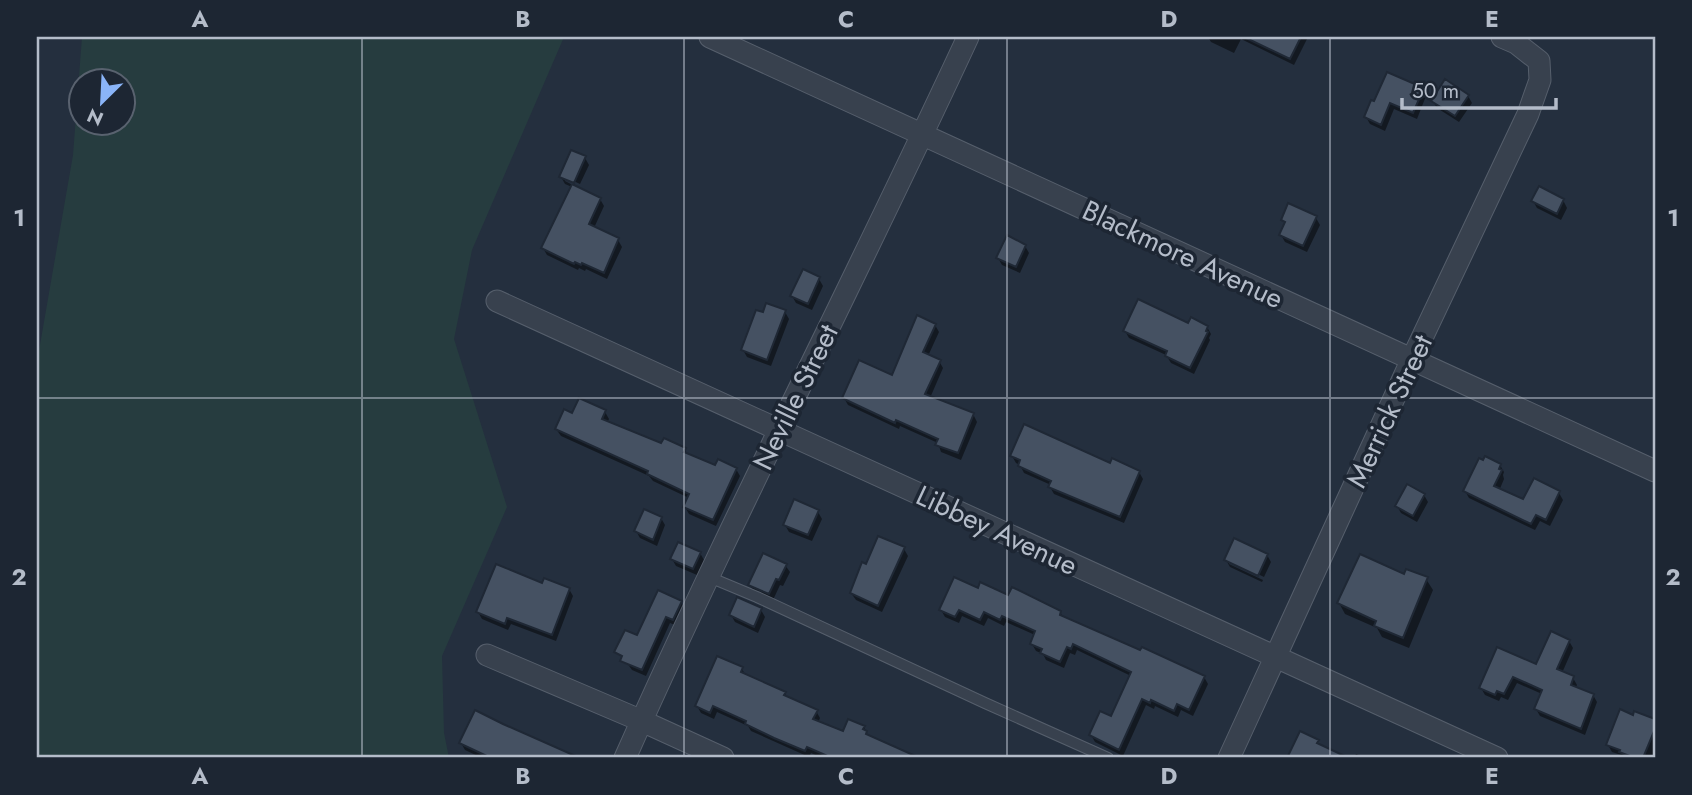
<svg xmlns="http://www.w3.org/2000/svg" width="1692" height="795" font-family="Jost,sans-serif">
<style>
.green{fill:#263c3f;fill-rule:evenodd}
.shadow{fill:#0007}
.building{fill:#455162;stroke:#1f2835;stroke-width:2}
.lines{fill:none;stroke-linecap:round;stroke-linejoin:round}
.service-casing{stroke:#565f6c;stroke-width:12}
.minor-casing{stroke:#565f6c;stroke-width:23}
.service{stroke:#38414e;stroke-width:10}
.minor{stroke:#38414e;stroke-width:21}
.grid{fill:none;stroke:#b4bcc9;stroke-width:2;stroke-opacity:0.55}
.labels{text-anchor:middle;stroke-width:7;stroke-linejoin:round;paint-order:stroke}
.street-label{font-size:28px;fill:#b4bcc9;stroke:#1d2633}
.neatline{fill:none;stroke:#b4bcc9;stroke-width:2.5}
.grid-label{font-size:23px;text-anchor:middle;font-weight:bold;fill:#b4bcc9}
</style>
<rect width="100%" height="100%" fill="#242f3e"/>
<path class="green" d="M82,37H564L472,250L454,339L507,507L442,656L444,733L449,758H37V362L73,155ZM80,80H122V122H80Z"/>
<path class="shadow" d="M1208,37H1308L1294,65L1241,39L1234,53L1211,42Z
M1422,89L1426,96L1417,119L1394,109L1385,131L1370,124L1366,117L1372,102Z
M1468,96L1472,103L1459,122L1437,108L1433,101Z
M585,158L589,165L580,184L565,177V181L600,199L604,206L594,228L618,240L622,247L607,279L586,269L585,271L579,268L578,270L547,255L543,248L572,187L565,184L561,177Z
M1563,200L1567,208L1561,220L1537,208L1533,201Z
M1316,218L1320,225L1307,252L1285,242L1281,235L1286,225L1283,220Z
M1025,246L1029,253L1020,273L1002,265L998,258Z
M819,279L823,286L812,310L796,303L792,296Z
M785,312L789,319L771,366L747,357L743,350L764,314Z
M935,325L939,332L928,356L939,361L943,368L930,398L973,414L977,422L961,460L941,452L938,443L900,426L899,429L848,405L844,398L893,378Z
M1189,325L1207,327L1211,334L1209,338L1210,340L1194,374L1171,363L1166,355L1129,338L1125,331Z
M605,412L609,419L607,423L662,445L685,450L688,455L716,468L736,469L740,476L716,526L689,514L685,507L689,498L653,481L649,476L561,436L556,429L573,415Z
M1012,456L1111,465L1139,472L1143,479L1124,523L1054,494L1050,487L1051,485L1024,473L1020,465L1016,463Z
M1500,465L1504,472L1503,475L1504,479L1499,491L1523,502L1559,493L1563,500L1550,526L1540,521L1535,530L1469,498L1465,491Z
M1424,495L1428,502L1417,522L1401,513L1397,506Z
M818,512L822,519L812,541L789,532L785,525Z
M661,518L665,525L657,546L640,538L636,531Z
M904,549L908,556L882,612L856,600L851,593Z
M700,553L704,560L697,575L676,566L672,559Z
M1267,555L1271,562L1264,577L1229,560V564L1263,580L1262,582L1230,567L1226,560Z
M785,565L790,572L783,586L780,585L773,600L754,592L750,585Z
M1405,576L1426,579L1433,590L1409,648L1382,637L1377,628L1345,614L1339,603Z
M543,585L569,589L573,596L556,641L511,624L508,630L482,619L478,612Z
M979,591L1009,597L1060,612L1064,619L1204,677L1208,684L1193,716L1181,710L1178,717L1155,706L1154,709L1146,705L1123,756L1095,742L1091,735L1112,718L1131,676L1077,650L1075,655L1070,653L1064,668L1046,660L1043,654L1036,651L1032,644L1035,635L1006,622L1004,626L988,618L984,626L962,616L959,623L945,617L941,610Z
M681,602L685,609L677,626L670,623L646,676L632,670L627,663L634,649Z
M761,610L765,617L758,633L735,622L731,615Z
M1569,641L1573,648L1562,673L1573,678L1577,685L1575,689L1593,695L1597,702L1585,735L1540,716L1536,709L1542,694L1517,683L1508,700L1501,697L1499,701L1485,695L1481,688L1537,667Z
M742,669L746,676L785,693L788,699L816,711L820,718L818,723L844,734L864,727L869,738L899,758H822L811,753L809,757L751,731L748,726L717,712L714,719L701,713L697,706Z
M1635,713L1655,722V758H1625L1624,756L1612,752L1608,745L1634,717Z
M461,743L557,755L556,758H482L465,750Z
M1356,754L1367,758H1354Z"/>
<path class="building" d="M1244,37H1301L1290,59Z
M1387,72L1424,88L1413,113L1390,103L1381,125L1364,117L1371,100L1374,101Z
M1445,79L1469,95L1455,116L1431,101Z
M571,150L586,156L574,183L559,177Z
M572,184L601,198L589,224L619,238L604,273L582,263L581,265L575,262L574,264L541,248Z
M1539,186L1564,199L1557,214L1531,201Z
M1288,203L1317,216L1303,246L1279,235L1285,222L1281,220Z
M1007,235L1026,245L1016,267L996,258Z
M803,269L820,277L808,304L790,296Z
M1138,299L1188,323L1191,317L1208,326L1206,331L1208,332L1190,368L1165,356L1167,351L1123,331Z
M766,303L786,310L767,360L741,350L756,310L763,312Z
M917,315L936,324L923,352L941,360L925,394L974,413L958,453L935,445L938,439L896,420L895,423L842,398L859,360L892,375Z
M579,398L606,410L602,419L661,443L664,438L686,448L684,452L715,465L718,459L737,468L713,520L683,507L689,494L647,474L648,471L555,429L564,409L572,413Z
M1024,424L1110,463L1112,458L1140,471L1120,517L1048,487L1051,481L1018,466L1020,460L1010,456Z
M1485,456L1501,464L1499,469L1502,470L1494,486L1523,499L1534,478L1560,491L1546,520L1536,515L1531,524L1463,491L1479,458L1483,460Z
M1407,484L1425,494L1413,516L1395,506Z
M794,499L819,510L808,535L783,525Z
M644,509L662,517L653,540L634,531Z
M878,536L905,547L878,606L850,593L862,562L866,564Z
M1234,538L1268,554L1258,576L1224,560Z
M678,542L701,552L693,569L670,559Z
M763,553L787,564L779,580L776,579L769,594L748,585Z
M1360,554L1404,574L1406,569L1428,577L1403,638L1374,626L1376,621L1337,603Z
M496,564L542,583L544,578L570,588L552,635L507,618L505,624L476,612Z
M954,577L978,588L980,582L1008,595L1012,587L1061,611L1060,615L1140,650L1142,647L1205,676L1189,710L1177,704L1174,711L1151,700L1150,703L1142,699L1119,750L1089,735L1100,711L1111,716L1131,672L1073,644L1071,649L1067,647L1060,662L1040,653L1042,649L1030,644L1035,631L1002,616L1000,620L984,612L980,620L959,610L955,617L939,610Z
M658,590L682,601L673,620L666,617L642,670L620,661L622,656L614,652L625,630L637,635Z
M737,597L762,608L754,627L729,615Z
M1551,631L1570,640L1557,669L1574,676L1571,685L1594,694L1581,729L1534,709L1542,690L1513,677L1504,694L1497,691L1495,695L1479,688L1497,647L1536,664Z
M717,656L743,667L741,672L786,692L784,695L818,710L813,719L843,731L848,719L865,726L863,729L867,731L866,734L920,758H832L807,747L805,751L774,738L745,724L746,721L713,706L710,713L695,706Z
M1620,709L1633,715L1634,711L1655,719V729L1643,758H1635L1619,752L1620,750L1606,745Z
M475,710L503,724L580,758H491L459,743Z
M1300,731L1319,740L1317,743L1349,758H1287Z"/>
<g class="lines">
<g class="service-casing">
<path id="service" d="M709,577L757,597L985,703L1108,758"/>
</g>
<g class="minor-casing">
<path id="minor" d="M710,37L1655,471
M497,301L1497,758
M487,655L642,721L723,758
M625,758C733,515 856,279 968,37
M1229,758L1412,359L1528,114L1540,80L1539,61L1516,43L1502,37"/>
</g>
<use href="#service" class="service"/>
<use href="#minor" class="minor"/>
</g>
<path class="grid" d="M362,37V758M684,37V758M1007,37V758M1330,37V758M37,398H1655"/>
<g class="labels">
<g class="street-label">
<text transform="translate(1183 254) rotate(25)" y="10">Blackmore Avenue</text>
<text transform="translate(795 397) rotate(-64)" y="10">Neville Street</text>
<text transform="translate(1389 411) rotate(-65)" y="10">Merrick Street</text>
<text transform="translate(997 530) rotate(25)" y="10">Libbey Avenue</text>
</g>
</g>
<rect width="1692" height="795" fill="none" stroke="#1d2633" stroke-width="77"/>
<g transform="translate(102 102) rotate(204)"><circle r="33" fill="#1d2633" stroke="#59626f" stroke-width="2"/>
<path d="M0-5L12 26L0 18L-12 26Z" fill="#8ab4f8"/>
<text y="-10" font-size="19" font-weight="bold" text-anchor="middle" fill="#b4bcc9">N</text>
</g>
<path d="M1402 98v10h154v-10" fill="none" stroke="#b4bcc9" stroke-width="3.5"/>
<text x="1412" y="98" font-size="21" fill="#b4bcc9" stroke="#1d2633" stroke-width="5" paint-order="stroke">50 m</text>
<rect x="38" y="38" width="1616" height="718" class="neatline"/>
<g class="grid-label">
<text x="200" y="27">A</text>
<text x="523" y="27">B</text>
<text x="846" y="27">C</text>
<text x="1169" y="27">D</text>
<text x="1492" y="27">E</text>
<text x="19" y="226">1</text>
<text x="1673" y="226">1</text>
<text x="19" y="585">2</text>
<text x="1673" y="585">2</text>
<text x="200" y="784">A</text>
<text x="523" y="784">B</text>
<text x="846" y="784">C</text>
<text x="1169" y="784">D</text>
<text x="1492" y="784">E</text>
</g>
</svg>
